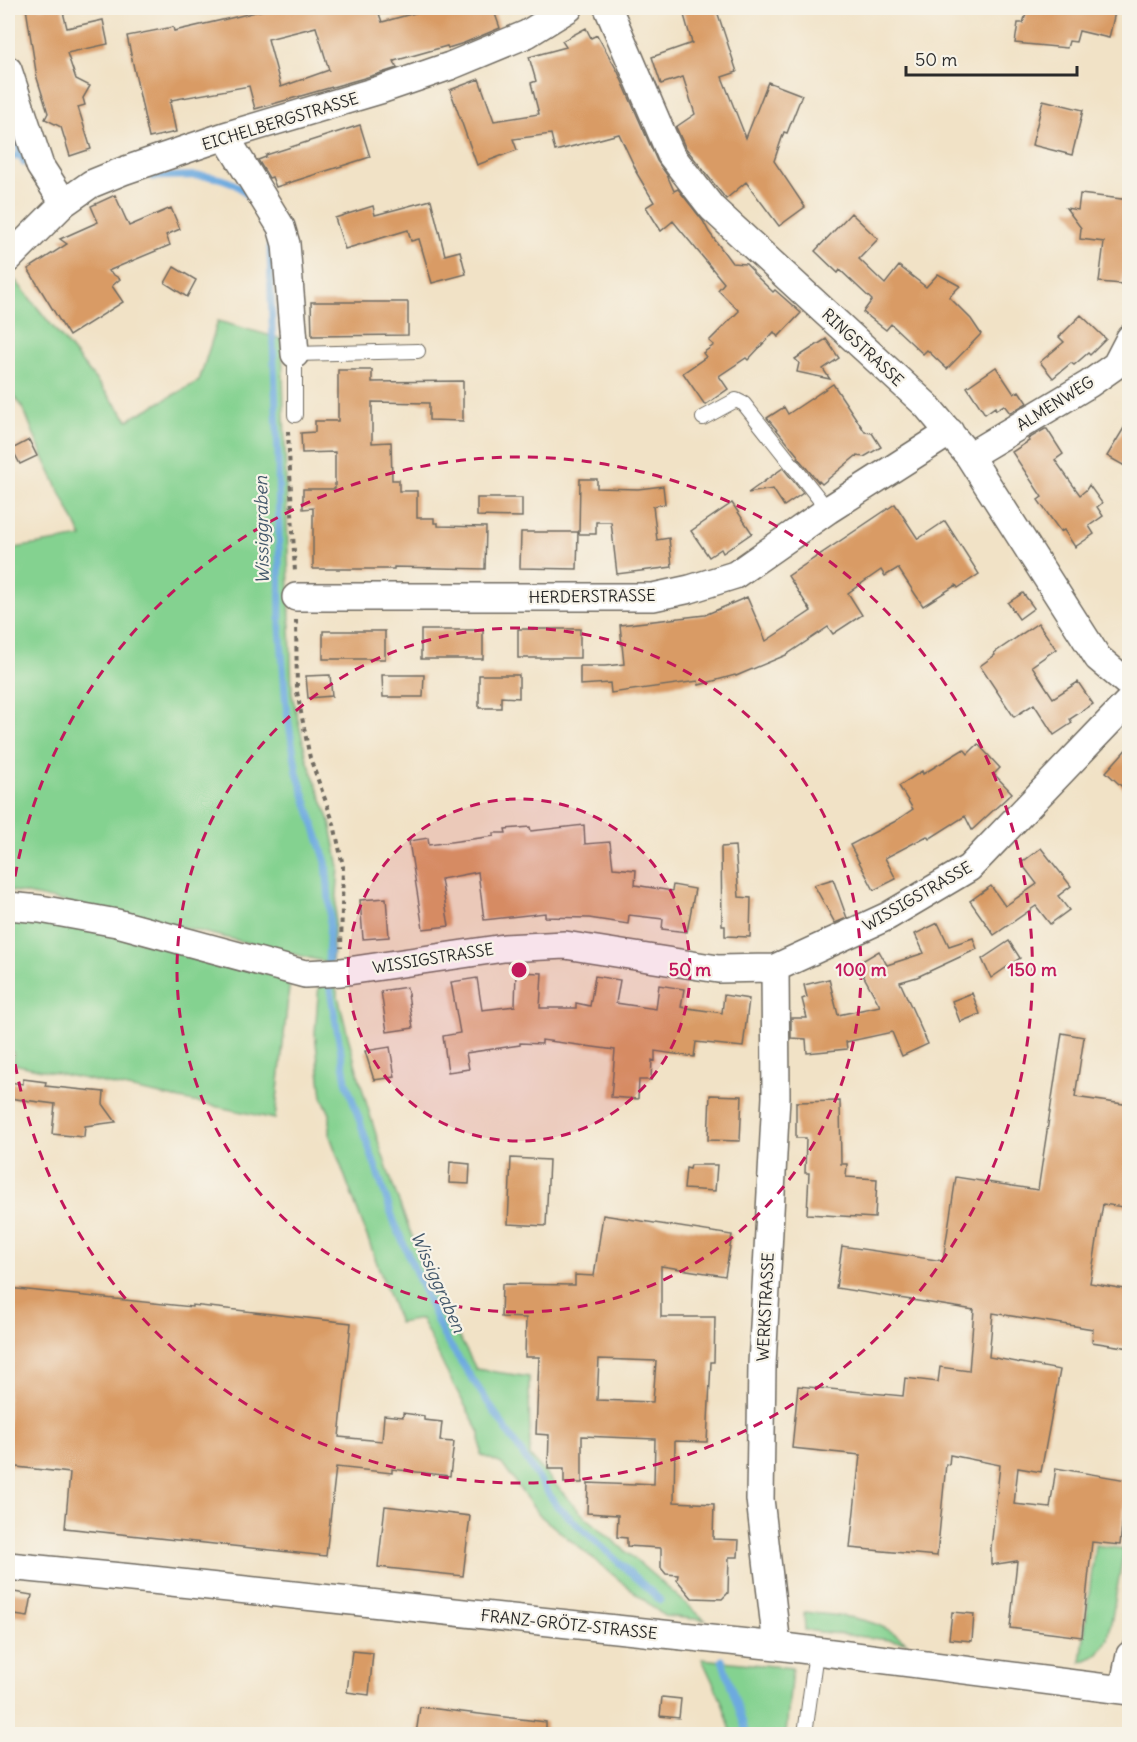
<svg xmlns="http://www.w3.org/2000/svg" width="1137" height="1742" font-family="Delius,sans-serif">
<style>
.green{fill:#84d290;stroke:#587e5e;stroke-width:1.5}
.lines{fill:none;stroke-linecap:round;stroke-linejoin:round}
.stream{stroke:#6daadf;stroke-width:7}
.building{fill:#d99b65;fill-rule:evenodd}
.lane-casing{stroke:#706b61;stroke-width:16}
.street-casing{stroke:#706b61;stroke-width:30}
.path{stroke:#706b61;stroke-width:4;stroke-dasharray:4.5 4.5;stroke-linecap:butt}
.lane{stroke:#fff;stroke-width:14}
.street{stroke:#fff;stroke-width:27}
.ring{fill:none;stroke:#c2185b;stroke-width:3;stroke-dasharray:10 8}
.labels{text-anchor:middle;stroke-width:4.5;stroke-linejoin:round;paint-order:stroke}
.street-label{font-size:16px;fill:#2b2b2b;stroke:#f7f3e8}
.water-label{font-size:18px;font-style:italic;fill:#42576a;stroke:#f7f3e8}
.centre{fill:#c2185b;stroke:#f7f3e8;stroke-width:3}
.ring-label{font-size:18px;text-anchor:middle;font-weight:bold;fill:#c2185b;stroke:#f7f3e8;stroke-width:4.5;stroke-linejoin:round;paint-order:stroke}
</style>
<rect width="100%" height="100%" fill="#f7f3e8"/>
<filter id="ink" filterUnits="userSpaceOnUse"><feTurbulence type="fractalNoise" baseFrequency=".0167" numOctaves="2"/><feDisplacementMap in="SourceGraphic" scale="12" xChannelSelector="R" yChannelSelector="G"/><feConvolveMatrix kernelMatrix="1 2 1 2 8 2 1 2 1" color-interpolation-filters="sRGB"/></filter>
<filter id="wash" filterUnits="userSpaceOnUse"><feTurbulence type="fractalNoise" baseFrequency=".008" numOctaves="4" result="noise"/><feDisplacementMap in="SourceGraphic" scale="24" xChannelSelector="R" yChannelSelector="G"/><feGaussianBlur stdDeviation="1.35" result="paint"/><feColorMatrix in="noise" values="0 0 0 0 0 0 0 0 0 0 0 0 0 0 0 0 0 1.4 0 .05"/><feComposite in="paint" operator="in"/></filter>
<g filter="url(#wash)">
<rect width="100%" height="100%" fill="#f1e2c6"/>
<path class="green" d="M16,281L128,420L199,381L218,321L282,339L292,694L307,759L330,821L339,867L332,962L322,961L186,928L8,890V543L9,549L82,537L44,459L24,410L8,386V288Z
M8,912L32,914L290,979L275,1119L13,1064V1052L8,1051Z
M334,979C356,1074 383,1168 421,1258C436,1296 457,1332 476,1369L529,1377L530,1456L579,1511L705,1620L664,1616L538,1514L502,1464L481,1455L480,1433L445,1369L421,1319L399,1323L330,1136V1114L322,1097L315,1033L319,984Z
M1095,1545L1124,1549L1108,1640L1099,1654L1081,1662Z
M804,1612C841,1616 876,1616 906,1642L805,1630Z
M702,1659L792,1668L786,1734H732L722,1702Z"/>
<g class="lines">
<path class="stream" d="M8,112L24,163
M8,158L21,155
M152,177C183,177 226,168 248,196
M265,223L270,238L271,296L278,454L280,626L286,706L297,773L326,862L330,912L328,967
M328,978L346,1081L395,1224L443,1335L557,1506L660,1600
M722,1660L747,1734"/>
</g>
<g id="blocks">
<path class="building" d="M26,8H62L67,28L103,20L108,44L67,53L76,79L90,86L83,98L85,105L78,107L91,149L70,156L61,127L45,119L48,113L37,78Z
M272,8H377L382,22L433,8H493L500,28L464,43L448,48L447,46L394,61L397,68L378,74L255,109L249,86L171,100L172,102L170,103L176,132L149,138L127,36L173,27L174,31L231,18ZM316,27L329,70L281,87L268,39Z
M682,8H716L737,72L722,77L746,138L768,82L802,95L787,133L784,132L774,161L805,207L779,226L746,182L726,199L685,147L676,127L695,114L683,77L661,84L652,57L692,43Z
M1028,8H1116L1109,38L1079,31L1076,42L1069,41L1067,48L1015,43L1018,23H1023Z
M586,28L591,38L597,35L618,72L657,161L667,175L674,191L678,189L703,221L709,232L732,263L746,264L753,271V273L773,292L775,290L801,313L778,337L774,332L748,360L746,358L719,376L728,389L705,405L683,373L706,357L703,353L714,345L709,341L739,311L718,290L724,283L673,221L661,231L646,207L654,202L636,172H637L619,134L555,151L551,134L513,139L517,150L477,165L450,90L479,79L494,121L539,114L531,83L536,81L529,57L566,47L562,41Z
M1043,100L1083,110L1072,155L1032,145Z
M360,125L370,157L276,187L272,177L269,178L258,160L266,157V155Z
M1080,194L1130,200V262H1125L1122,284L1099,282L1104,242L1080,239L1081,228L1066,208L1078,210Z
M115,195L129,226L171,208L180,229L166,235L170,245L108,271L120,279L112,286L123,302L69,336L28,269L67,244L60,239L98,222L91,206Z
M431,200L445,255L460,251L466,274L432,283L419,239L411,241L408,230L345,249L335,218L373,206L375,215Z
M851,213L878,239L859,259L885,284L899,266L926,287L938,274L960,286L949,297L971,319L981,334L947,369L927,350L923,354L891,324L886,330L863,312L872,300L840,270L838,273L815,251Z
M174,267L196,280L187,297L165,283Z
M311,302H408V335L312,336Z
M1081,315L1106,339L1090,355L1088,353L1074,365L1071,363L1053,378L1040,362L1064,342L1059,337Z
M826,339L839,358L823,369L830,379L797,372L799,363L795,359Z
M996,367L1014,394L1019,391L1027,403L1010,413L1004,405L996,410L995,407L985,414L967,387Z
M338,370H372V382L463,381V421L429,420V403L372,402V443L391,442L392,480H399V491H417V518H434V523H438V526L486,527L485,569L394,567V569H313V508L303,509V489H335V452L302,453L301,433L315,432V421H338Z
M833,384L865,432L872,433L881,447L864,457L856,456L822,484L819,481L818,482L798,458L799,457L767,418L784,407L788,414Z
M1130,418V469L1107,456Z
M1045,429H1047L1063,454L1055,460L1080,495L1086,490L1089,485L1102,503L1097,507L1103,516L1089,526L1094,534L1075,547L1064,530L1060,532L1062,530L1060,531L1038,500L1042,497L1012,452L1029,441L1028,439Z
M29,440L37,456L20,464L12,449Z
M783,468L803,493L784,506L773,489L748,493Z
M580,479H597V488L638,489L663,486L665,504L653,506L657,540L669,538L672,567L617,574L611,522H596V534H579Z
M477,498H522V517L477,516Z
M732,503L752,533L723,553L721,549L709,557L691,531Z
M895,504L918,539L945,521L979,574L958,588L956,585L923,606L898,568L885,576L881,570L848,593L862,615L833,634L828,627L786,655L736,676L735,675L699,685L698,681L611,693L610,683L580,685V666H605L624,664L620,625L705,615L747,597L766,641L811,611L788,576Z
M521,532H578L577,569L520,568Z
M1023,593L1034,608L1019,619L1008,603Z
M1038,623L1056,649L1032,666L1053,698L1078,682L1093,704L1070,719L1072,723L1054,735L1034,704L1014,717L980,666L995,655L994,653Z
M518,629H580V658H518Z
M421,630H483V659H421Z
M323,631H385V659H323Z
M330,675L332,696L308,698L306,676Z
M382,675H424L423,697H383Z
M479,675H519V698L501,697V708H479Z
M978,744L1000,768L994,774L1012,793L972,830L965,816L929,839L927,836L885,858L896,879L874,890L850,845L894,822L913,809L899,786L922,771L923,774L964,749L968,754Z
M1130,745V794L1106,772Z
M584,825L585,844L610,842L613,868L636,870L635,885L672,891L673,885L695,889L687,932L662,929L663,919L629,915L628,924L589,918L545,917V913L484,920L478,872L441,879L449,926L423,929L409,841L428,838L429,845L494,836V833H506L505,829L530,827L531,831Z
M735,846L739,897L751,898L750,937L725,936V926H722L721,847Z
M1041,848L1071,886L1058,896L1069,910L1050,924L1036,906L994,935L970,901L991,886L1005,906L1037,884L1021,863Z
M833,879L847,918L835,923L814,885Z
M386,898L389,937L363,939L360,900Z
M938,923L949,946L973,938L977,949L917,977L900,982L928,1044L902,1056L892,1032L846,1042L847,1049L807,1053L806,1039L791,1038V1018H807L802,999L807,997L804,985L829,979L838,1015L880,1006L857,964L879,951L887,965L924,953L915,934Z
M1009,941L1020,958L991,978L982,959Z
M516,972L542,973L540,1008H576V1003L590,1006L595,976L620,980L616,1003L656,1009L659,985L684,989L681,1007L722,1013L724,995L749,999L743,1047L696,1042L694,1057L655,1051V1061L652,1060L651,1080H639L638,1099L611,1097L615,1050L542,1040V1044L520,1043V1045L466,1053L469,1069L448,1072L443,1036L460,1033L451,982L477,978L482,1010L515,1006Z
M407,987L413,1028L387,1032L381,991Z
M972,993L980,1014L960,1022L952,1001Z
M1062,1033L1084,1037L1075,1097L1130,1105V1208L1103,1204L1090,1283L1130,1290V1348L1092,1342L1093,1329L993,1313L989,1357L1060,1370L1041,1472L1018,1468L1014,1504L1050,1508L1056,1468L1127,1480L1120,1545L1092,1542L1082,1637L1010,1628L1017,1561L991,1565V1548L1000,1465L950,1455L949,1465L946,1464L937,1556L850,1548L860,1455L792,1448L798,1386L903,1396L905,1378L938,1382L940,1367L969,1371L974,1310L836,1288L842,1246L943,1261L956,1177L1038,1190Z
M390,1047L395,1077L374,1080L365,1051Z
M23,1079L46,1082L45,1086L104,1092L103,1104L116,1122L85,1126L84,1137L52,1134L55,1104L8,1098L9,1082L23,1084Z
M710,1095L742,1096L740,1141L708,1140Z
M840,1101L841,1164H847L846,1177L877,1179L875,1218L807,1214L809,1173H805L806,1138H796V1102Z
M511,1158L549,1160L546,1226L508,1224Z
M450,1162L470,1164L469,1184L449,1183Z
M691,1165H717L715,1191L684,1189L686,1168L690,1169Z
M603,1215L732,1235L725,1276L661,1266V1317H715L714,1362H711L707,1442L675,1441L674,1502L714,1504L713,1539L739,1540L738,1557H729L728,1593L722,1599L692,1598L677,1580L678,1575L666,1574L661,1568V1548L627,1546V1538L617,1537L618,1515L587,1513L588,1483L635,1485V1483L654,1484L655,1439L582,1436V1483H564V1469H548L549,1435L536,1434L539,1357H525L526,1318L501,1317L502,1284L575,1285V1275L594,1276ZM599,1359L656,1361L653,1402L597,1400Z
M8,1288L192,1307V1305L351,1323L339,1437L382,1441L384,1415L403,1417V1413L424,1416V1420L442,1422L440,1441L454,1442L450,1476L392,1469V1473L336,1467L326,1556L65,1528L70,1473L8,1466Z
M385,1506L470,1516L463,1576L378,1567Z
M8,1591L32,1595L28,1617L8,1614Z
M952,1612L974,1614L972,1641L949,1639Z
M352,1651L373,1653L369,1695L347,1692Z
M662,1697L681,1699L679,1718L660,1716Z
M420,1707L546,1722V1734H416Z"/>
</g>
</g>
<g filter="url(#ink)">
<use href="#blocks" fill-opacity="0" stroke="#706b61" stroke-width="1.5"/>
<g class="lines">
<g class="lane-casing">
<path id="lane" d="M295,415V354L418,351
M703,418L736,400L744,404L828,510
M805,1734L816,1652"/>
</g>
<g class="street-casing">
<path id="street" d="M608,8L671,155L712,208L926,405L969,456L1098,658L1130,685
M8,70L40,166L64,203
M225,136L281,227L286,244L295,354
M8,259L64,203L91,184L123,171L225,136L383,89L450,66L527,34L569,8
M969,456L1089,384L1116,365L1130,338
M296,597H653L690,589L735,575L828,510L950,432
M8,906L40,909L117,923L305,974L341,972L504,948L565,945L718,969L775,968L888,916L969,868L1130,700
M775,968L776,1097L762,1365L760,1499L777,1646
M8,1566L152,1580L777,1646L1130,1691
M1123,1690L1130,1655"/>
</g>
<path class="path" d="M288,431L295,573
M296,620L297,692L310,758L334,824L343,866L341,948"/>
<use href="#lane" class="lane"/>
<use href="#street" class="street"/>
</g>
</g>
<circle cx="519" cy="970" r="171" fill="#c2185b" fill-opacity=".12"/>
<g class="ring">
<circle cx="519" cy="970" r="171"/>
<circle cx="519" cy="970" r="342"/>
<path d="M8 930A513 513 0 1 1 8 1010"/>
</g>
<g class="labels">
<g class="street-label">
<text transform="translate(280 121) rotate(-17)" y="6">EICHELBERGSTRASSE</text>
<text transform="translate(863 347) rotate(43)" y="6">RINGSTRASSE</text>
<text transform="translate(1055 403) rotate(-32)" y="6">ALMENWEG</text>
<text transform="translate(592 596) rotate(-1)" y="6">HERDERSTRASSE</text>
<text transform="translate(917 896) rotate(-30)" y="6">WISSIGSTRASSE</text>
<text transform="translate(433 958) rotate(-9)" y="6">WISSIGSTRASSE</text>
<text transform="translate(765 1307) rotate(-87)" y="6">WERKSTRASSE</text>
<text transform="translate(569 1624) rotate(6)" y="6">FRANZ-GRÖTZ-STRASSE</text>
</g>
<g class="water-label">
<text transform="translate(262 530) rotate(-91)" y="6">Wissiggraben</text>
<text transform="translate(438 1282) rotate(66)" y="6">Wissiggraben</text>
</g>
</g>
<circle cx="519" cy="970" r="9" class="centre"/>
<g class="ring-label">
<text x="690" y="976">50 m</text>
<text x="861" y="976">100 m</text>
<text x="1032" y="976">150 m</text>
</g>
<rect width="1137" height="1742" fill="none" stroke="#f7f3e8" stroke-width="30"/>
<path d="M906 66v9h171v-9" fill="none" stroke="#2b2b2b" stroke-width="3"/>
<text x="915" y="66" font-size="18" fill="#2b2b2b" stroke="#f7f3e8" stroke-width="4.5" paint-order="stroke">50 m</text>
</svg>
